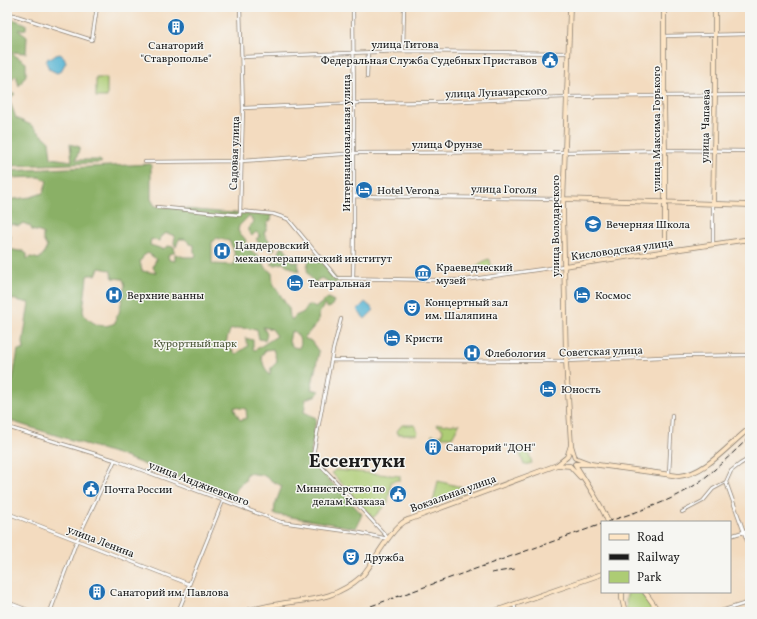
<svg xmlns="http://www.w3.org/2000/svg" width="757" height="619" font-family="Vollkorn,serif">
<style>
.green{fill:#adcc74;stroke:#647448}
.forest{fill:#8ab066;stroke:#536641;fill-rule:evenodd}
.water{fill:#54b3d2;stroke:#386877}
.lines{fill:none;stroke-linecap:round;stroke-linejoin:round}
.street-casing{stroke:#887c6e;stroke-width:4}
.secondary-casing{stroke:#887c6e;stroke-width:5.5}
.street{stroke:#fff;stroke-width:2.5}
.secondary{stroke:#fde5c5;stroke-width:4}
.rail{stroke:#1c1c1c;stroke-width:1;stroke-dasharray:6 3;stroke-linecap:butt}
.labels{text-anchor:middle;stroke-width:3;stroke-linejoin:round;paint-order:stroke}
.street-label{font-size:11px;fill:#1c1c1c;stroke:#f6f6f2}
.poi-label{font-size:11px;fill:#1c1c1c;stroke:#f6f6f2;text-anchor:start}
.park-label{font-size:11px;fill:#4f5a3b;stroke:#f6f6f2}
.town-label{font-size:19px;font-weight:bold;fill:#1c1c1c;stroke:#f6f6f2}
</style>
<rect width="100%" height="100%" fill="#f6f6f2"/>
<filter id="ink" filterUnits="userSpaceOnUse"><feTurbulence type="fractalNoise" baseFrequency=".025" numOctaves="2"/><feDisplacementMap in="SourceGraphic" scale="8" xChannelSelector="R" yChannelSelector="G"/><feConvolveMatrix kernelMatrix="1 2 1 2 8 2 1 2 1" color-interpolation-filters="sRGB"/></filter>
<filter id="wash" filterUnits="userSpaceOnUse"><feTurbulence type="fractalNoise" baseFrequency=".012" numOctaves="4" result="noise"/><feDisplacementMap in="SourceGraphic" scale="16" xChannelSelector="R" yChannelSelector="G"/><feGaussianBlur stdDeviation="0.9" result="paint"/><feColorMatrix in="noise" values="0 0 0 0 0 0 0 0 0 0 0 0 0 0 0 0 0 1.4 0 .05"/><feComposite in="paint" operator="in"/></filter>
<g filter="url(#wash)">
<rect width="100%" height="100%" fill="#f3dbbf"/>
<path class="green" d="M96,78H107V97H96Z
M489,259L490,260L492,270L481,271L476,267V266L486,260Z
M460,423L452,437H442L441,436L438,437L431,436L433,434C436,437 439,436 442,434L443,431L442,428L437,425V424H443L445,425L447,424L451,425L455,424L456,425Z
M402,425H414L418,432L417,434H398L397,431Z
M527,448L532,463L524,465L519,450Z
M335,470L400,476V480H397L391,482L388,502L373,518L332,473Z
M438,481L465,488L464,493L433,503Z
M628,592H640L655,612H627L626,599Z"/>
<path class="forest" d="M7,17L26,24V29L18,30L27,37L26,53L10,52L26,63V75L19,86L16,75L12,79L7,78Z
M7,93L15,94L9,99L16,118L31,125L49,141L51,158L72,161L70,144L80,147L76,160H99L102,162L100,163L7,166Z
M151,164V199L155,206L217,212L272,215L271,220L267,223V228L264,233L267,239L274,245L275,249L272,252L265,243L261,245L256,239L260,236L256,232L252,236L248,231V228L254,222L249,216L239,226L238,231L246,240L245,243L255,255L257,254L264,264L266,268L272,273L273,283L289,309L290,317L292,320L295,316L304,312L307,306L312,305L315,308L328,298L334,301L331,307L328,308L324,305L319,314L318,322L304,338L311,341L319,352L311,389L319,391L317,395L306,399L304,412L316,418L310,460L362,514L356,528L279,515L274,514L275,505L282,486L272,481L263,475L247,473L245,481L238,486L232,498L117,454L10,421L7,413L18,350H24L23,342L29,303L7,298V232L11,236L9,249L19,251H23L27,254V259L31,257L39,259L44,253L47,247L43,240V233L32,230L30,226L23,223L19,226L11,224L7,229V200L31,197L43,193L47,181L39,177L7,178V171ZM167,233L175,236L174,243L176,247L179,239H185L190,244L194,245V252L196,254L195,257H184L175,254V261L169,260L168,255L175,252L174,247L168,246L163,249L150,245L151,239L159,241L161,236ZM216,238L229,241C234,249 236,256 234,265L212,264V242ZM148,253L156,259L153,267L156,273L142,271L140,261L142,259L143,256ZM99,268L110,270L113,278L123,279L125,285L119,313L116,317L115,323C106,327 99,327 91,321C86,318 84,316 83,311L87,277L88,275H96ZM263,327L272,329L277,336L255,350L253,349V340L245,338L248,346L236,354L226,344L227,339L230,330L240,328L257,329L259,339L265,340L267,334ZM294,331L298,336L301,343L299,348L293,347L289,342L291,332ZM273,349L277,362L271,368L270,375H269L264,366L261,356L266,350ZM234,407L246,409L247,418L240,420L236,413Z
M284,247L290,256L292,262H299L298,265L299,272L283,263L275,265L271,264L280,256L278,253L280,248Z
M314,253L339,282L332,284L322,278L317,280L316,283C304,274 305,264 314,253Z"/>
<path class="water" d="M60,54L64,57L66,62L61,71L57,73L49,69L46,62L48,58H52L56,55Z
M365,302L374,310L365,319L357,310Z"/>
</g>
<g filter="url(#ink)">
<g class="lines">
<g class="street-casing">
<path id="street" d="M353,7L354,104V235L353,278
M7,13L92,40L97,7
M664,36L750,34
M403,51L404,7
M242,57L403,51L568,53
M367,77L368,52
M243,108L358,103L436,102L566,97L750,95
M145,162L241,161L358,153L561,152L665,150L750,151
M354,196L563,199
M157,207L240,215L243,108L240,7
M240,211L273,214L288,219L337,278L435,280H465L564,266
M713,244V204
M341,319L333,350L313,455L322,467L345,491L388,538
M332,360L566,361L686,356L750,355
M7,427L115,460L281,522L360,533L388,539
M669,474L672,415
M726,482L750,549
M682,512L703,501L713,489L726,482L731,471L740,464L750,458
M7,513L189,584
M730,536L750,530
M7,602L33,612
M514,604L516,612
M50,612L77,540L115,460
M178,612L223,501
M718,612L750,602"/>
</g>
<g class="secondary-casing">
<path id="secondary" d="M570,7L563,206L566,361L571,445L575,458L591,464
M664,7V96L665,150V251
M563,199L750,205
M713,204L715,95V7
M564,266L750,239
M575,464H591L679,476C706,474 729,444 750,428
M575,464C586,483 600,501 608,522
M557,465L570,466L580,477
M622,592V599L625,612
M645,592L659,612
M243,612C257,608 271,605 285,603C316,599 337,598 362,576C375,561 385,538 400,525C403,522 407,520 411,519L557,465L567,457L571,445
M492,612L602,574"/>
</g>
<use href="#street" class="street"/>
<use href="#secondary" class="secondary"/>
<path class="rail" d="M607,522C635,512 664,504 689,489C711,475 730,455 750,437
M491,573L515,569
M341,612L348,610
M354,612L602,524"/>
</g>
</g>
<defs>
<g id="building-disc" transform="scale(0.9)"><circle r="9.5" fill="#1f6fb2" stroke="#f6f6f2"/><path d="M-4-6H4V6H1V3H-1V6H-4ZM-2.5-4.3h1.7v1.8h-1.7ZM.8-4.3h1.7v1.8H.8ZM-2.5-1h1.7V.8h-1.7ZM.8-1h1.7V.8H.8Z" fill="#fff"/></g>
<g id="civic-disc" transform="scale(0.9)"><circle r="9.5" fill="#1f6fb2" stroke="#f6f6f2"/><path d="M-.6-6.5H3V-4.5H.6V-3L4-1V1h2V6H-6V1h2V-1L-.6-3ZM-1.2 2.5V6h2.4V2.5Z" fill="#fff"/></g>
<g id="hotel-disc" transform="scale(0.9)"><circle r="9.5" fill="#1f6fb2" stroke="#f6f6f2"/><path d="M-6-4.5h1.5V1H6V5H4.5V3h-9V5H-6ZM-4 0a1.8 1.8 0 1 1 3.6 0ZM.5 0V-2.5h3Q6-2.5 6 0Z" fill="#fff"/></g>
<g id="school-disc" transform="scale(0.9)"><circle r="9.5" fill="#1f6fb2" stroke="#f6f6f2"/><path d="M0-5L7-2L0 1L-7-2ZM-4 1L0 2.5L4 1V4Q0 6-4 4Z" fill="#fff"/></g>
<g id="hospital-disc" transform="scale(0.9)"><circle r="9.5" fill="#1f6fb2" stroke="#f6f6f2"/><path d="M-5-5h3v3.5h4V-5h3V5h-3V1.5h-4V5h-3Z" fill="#fff"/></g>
<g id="museum-disc" transform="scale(0.9)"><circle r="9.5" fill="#1f6fb2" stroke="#f6f6f2"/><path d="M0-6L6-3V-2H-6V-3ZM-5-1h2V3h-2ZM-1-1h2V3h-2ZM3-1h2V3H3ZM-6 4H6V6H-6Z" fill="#fff"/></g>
<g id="theatre-disc" transform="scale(0.9)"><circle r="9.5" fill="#1f6fb2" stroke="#f6f6f2"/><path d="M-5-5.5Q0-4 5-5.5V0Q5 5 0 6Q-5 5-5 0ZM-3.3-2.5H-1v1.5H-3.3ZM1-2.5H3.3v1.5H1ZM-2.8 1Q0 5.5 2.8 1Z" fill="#fff"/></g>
</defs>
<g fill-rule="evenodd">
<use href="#building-disc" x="176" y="27"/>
<use href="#civic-disc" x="550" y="60"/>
<use href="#hotel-disc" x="364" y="190"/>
<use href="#school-disc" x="593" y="224"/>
<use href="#hospital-disc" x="222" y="251"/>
<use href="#museum-disc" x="423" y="273"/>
<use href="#hotel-disc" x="295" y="283"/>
<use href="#hospital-disc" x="114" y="295"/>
<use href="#hotel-disc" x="582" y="295"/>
<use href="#theatre-disc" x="412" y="308"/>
<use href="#hotel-disc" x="392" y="338"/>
<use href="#hospital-disc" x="472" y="353"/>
<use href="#hotel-disc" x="548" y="389"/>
<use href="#building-disc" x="433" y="447"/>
<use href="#civic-disc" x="91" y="489"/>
<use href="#civic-disc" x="398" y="494"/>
<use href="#theatre-disc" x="351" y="557"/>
<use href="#building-disc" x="97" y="592"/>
</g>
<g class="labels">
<g class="street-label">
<text x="405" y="48">улица Титова</text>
<text transform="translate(496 92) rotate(-2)" y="4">улица Луначарского</text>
<text transform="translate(705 126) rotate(-89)" y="4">улица Чапаева</text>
<text transform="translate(656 129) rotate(-90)" y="4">улица Максима Горького</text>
<text transform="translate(346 143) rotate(-90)" y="4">Интернациональная улица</text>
<text x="447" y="148">улица Фрунзе</text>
<text transform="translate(234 153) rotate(-88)" y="4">Садовая улица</text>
<text transform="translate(504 189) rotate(1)" y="4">улица Гоголя</text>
<text transform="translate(555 226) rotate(-90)" y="4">улица Володарского</text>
<text transform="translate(622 249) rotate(-8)" y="4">Кисловодская улица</text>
<text transform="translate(601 351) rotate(-2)" y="4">Советская улица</text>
<text transform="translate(199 483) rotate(21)" y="4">улица Анджиевского</text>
<text transform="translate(453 493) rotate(-20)" y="4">Вокзальная улица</text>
<text transform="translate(101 541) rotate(21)" y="4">улица Ленина</text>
</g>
<g class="poi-label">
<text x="176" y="49" text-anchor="middle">Санаторий<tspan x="176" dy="13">"Ставрополье"</tspan></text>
<text x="537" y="64" text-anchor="end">Федеральная Служба Судебных Приставов</text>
<text x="377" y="194">Hotel Verona</text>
<text x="606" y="228">Вечерняя Школа</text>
<text x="235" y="249">Цандеровский<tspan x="235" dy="13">механотерапический институт</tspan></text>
<text x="436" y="271">Краеведческий<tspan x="436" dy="13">музей</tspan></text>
<text x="308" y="287">Театральная</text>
<text x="127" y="299">Верхние ванны</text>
<text x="595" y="299">Космос</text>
<text x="425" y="306">Концертный зал<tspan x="425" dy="13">им. Шаляпина</tspan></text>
<text x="405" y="342">Кристи</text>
<text x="485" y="357">Флебология</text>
<text x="561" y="393">Юность</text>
<text x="446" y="451">Санаторий "ДОН"</text>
<text x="385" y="492" text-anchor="end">Министерство по<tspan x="385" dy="13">делам Кавказа</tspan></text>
<text x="104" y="493">Почта России</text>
<text x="364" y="561">Дружба</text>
<text x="110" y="596">Санаторий им. Павлова</text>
</g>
<g class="park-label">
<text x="195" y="347">Курортный парк</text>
</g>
<g class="town-label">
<text x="357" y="467">Ессентуки</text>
</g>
</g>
<rect width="757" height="619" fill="none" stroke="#f6f6f2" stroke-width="24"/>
<rect x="601" y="521" width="130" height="72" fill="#f6f6f2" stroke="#9f9f9c"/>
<rect x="609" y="534" width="20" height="6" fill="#fde5c5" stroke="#9f9f9c"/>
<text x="637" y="541" font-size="12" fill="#1c1c1c">Road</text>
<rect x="609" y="554" width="20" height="6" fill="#1c1c1c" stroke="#9f9f9c"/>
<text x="637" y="561" font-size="12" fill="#1c1c1c">Railway</text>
<rect x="609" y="571" width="20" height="12" fill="#adcc74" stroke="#9f9f9c"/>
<text x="637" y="581" font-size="12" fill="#1c1c1c">Park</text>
</svg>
